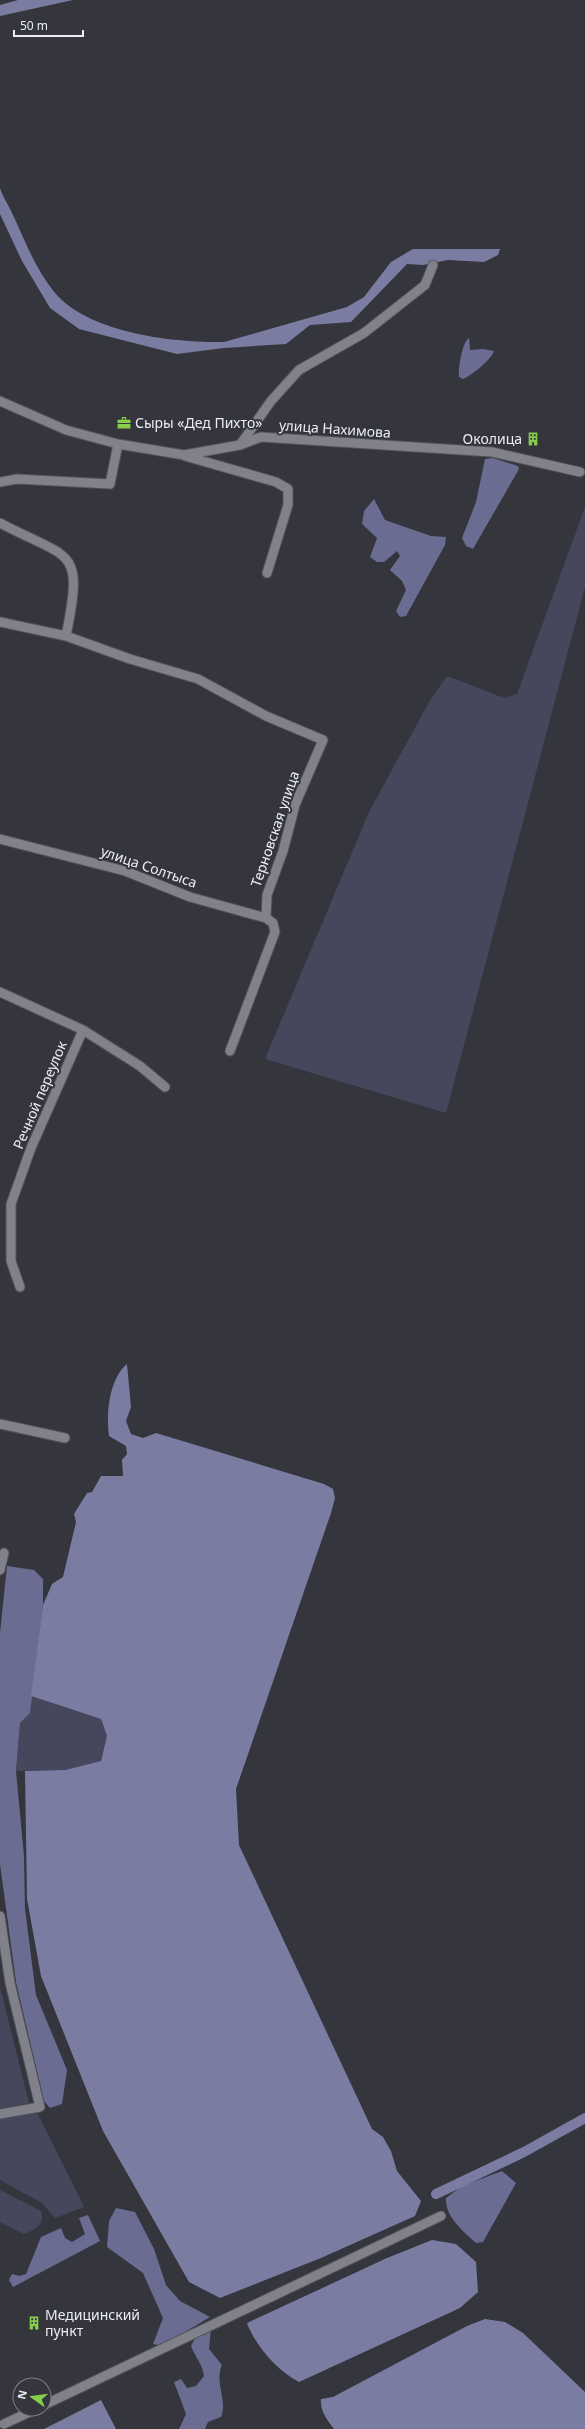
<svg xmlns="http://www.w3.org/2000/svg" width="585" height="2429" font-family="'Noto Sans',sans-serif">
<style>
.green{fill:#46475c}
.forest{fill:#6b6c91}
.water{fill:#7b7ca2}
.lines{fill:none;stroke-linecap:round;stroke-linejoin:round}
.canal{stroke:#7b7ca2;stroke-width:10}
.street-casing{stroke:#52525a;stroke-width:11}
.street{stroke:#80818a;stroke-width:9}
.labels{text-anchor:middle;stroke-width:4;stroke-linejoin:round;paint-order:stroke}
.poi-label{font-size:14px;fill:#ecedf2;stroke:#34353d;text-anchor:start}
.street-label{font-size:14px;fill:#ecedf2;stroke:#34353d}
</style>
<rect width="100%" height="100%" fill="#34353d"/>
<path class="green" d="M585,507V587L446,1113L265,1059L369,812L429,702L447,676L504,698L517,694Z
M31,1696L101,1719L107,1736L101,1761L65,1770L16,1771L20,1723L30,1713Z
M0,1987L29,2103L0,2109Z
M36,2110L84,2207L55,2218L42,2203L0,2180V2117Z
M0,2190L41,2211C45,2225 36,2229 24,2234L0,2222Z"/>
<path class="forest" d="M469,338L470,350L483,349L494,351C492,359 471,376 463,379L459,377C458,369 462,342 469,338Z
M493,458L518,466L519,469L473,549L466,546L462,538L476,502L485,459Z
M374,499L385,520L431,536L446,537L445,545L406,616L400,617L396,611L406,590L402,581L390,570L400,556L397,551L384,562H377L370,557L377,538L362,524L364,511Z
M7,1566L34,1570L43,1579V1605L30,1713L20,1723L16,1771L24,1856L25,1909L36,1995L67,2070L62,2104L50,2108L44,2101L16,1982L0,1864V1633Z
M502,2171L516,2183L483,2242L476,2243C463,2231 445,2217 446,2198L462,2186Z
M116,2208L135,2212L154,2249L166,2285L180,2301L210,2317L162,2346L153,2344L163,2318L143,2273L107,2247L109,2221Z
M88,2215L100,2241L13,2287L9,2280L12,2274L19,2276L26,2274L41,2237L61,2228L65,2238L72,2242L85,2234L79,2218Z
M211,2328L209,2349L222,2365C214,2382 228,2401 221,2417L208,2422L205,2429H179L186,2414L174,2382L181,2379L187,2388L196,2386L204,2376C203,2365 195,2357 191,2346L195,2338Z"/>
<path class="water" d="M18,0H73L0,16V5Z
M0,188C3,198 9,205 13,215C25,241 36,270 55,293C89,333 174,343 224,342L347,307L364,297L391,262L413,249H500L498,255L484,262L448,260L423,265L407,264L351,322L310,325L286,344L224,348L177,354L79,329L50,308L22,261L0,214Z
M127,1364L131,1407L126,1421L131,1434L143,1438L156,1433L324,1484L333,1489L335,1498L331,1513L236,1789L239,1845L372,2129L383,2137L391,2151L397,2171L421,2201L415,2216L321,2258L220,2298L189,2282L103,2131L41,1976L27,1899L25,1771L65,1770L101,1761L107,1736L101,1719L31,1696L43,1605L52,1584L63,1577L76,1522L74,1514L87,1493L92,1492L101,1476H123L122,1460L127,1454L126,1446L109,1436C106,1414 109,1379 127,1364Z
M432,2240L456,2244L476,2262L478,2292L460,2308L299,2382C277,2371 255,2345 247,2323L387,2258Z
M485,2319L505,2322L523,2333L585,2392V2429H334C327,2419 320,2412 321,2399L333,2397L467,2326Z
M101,2400L116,2429H44Z"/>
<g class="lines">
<path class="canal" d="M436,2194L524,2152L585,2118"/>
<g class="street-casing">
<path id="street" d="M0,401L66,430L118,444L184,455L240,445L261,437L492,452L580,472
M240,445L271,401L299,370L364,333L425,285L433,265
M185,456L276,482L288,489V505L267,573
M0,482L17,479L110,484L118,444
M0,523C72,561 84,546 66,636
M0,622L66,636L130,659L198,679L266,716L323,740L295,805L283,851L267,895L266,918L273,923L275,932L230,1051
M0,839L125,871L190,897L266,918
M0,992L83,1030L140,1066L165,1087
M20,1287L11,1261V1204L31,1148L83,1030
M0,1424L65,1438
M0,1570L4,1553
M0,1916L10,1983L40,2107L0,2114
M44,2405L441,2216
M4,2424L36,2409"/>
</g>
<use href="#street" class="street"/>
</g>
<defs>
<g id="office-bare" transform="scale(1.08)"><path d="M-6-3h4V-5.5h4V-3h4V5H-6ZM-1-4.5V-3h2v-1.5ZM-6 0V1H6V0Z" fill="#87cf4b" stroke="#34353d" stroke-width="2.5" paint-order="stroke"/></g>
<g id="building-bare" transform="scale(1.08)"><path d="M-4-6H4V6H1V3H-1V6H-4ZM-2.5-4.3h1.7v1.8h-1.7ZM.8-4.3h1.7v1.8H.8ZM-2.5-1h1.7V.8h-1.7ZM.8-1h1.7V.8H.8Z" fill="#87cf4b" stroke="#34353d" stroke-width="2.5" paint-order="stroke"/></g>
</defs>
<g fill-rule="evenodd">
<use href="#office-bare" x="124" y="423"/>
<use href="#building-bare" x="533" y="439"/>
<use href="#building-bare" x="34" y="2323"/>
</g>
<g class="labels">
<g class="poi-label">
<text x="135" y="428">Сыры «Дед Пихто»</text>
<text x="522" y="444" text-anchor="end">Околица</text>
<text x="45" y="2320">Медицинский<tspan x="45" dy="16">пункт</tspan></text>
</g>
<g class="street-label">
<text transform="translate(335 429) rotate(4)" y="5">улица Нахимова</text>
<text transform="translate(275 829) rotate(-71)" y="5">Терновская улица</text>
<text transform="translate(149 867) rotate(19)" y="5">улица Солтыса</text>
<text transform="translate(40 1095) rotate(-67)" y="5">Речной переулок</text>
</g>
</g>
<g transform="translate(32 2397) rotate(284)"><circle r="19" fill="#34353d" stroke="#7e7f85"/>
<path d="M0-3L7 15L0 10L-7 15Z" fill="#87cf4b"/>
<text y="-6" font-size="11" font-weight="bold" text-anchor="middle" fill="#ecedf2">N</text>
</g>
<path d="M14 30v6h69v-6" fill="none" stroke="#ecedf2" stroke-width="2"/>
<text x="20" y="30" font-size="12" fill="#ecedf2" stroke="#34353d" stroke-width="3" paint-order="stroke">50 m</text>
</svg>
